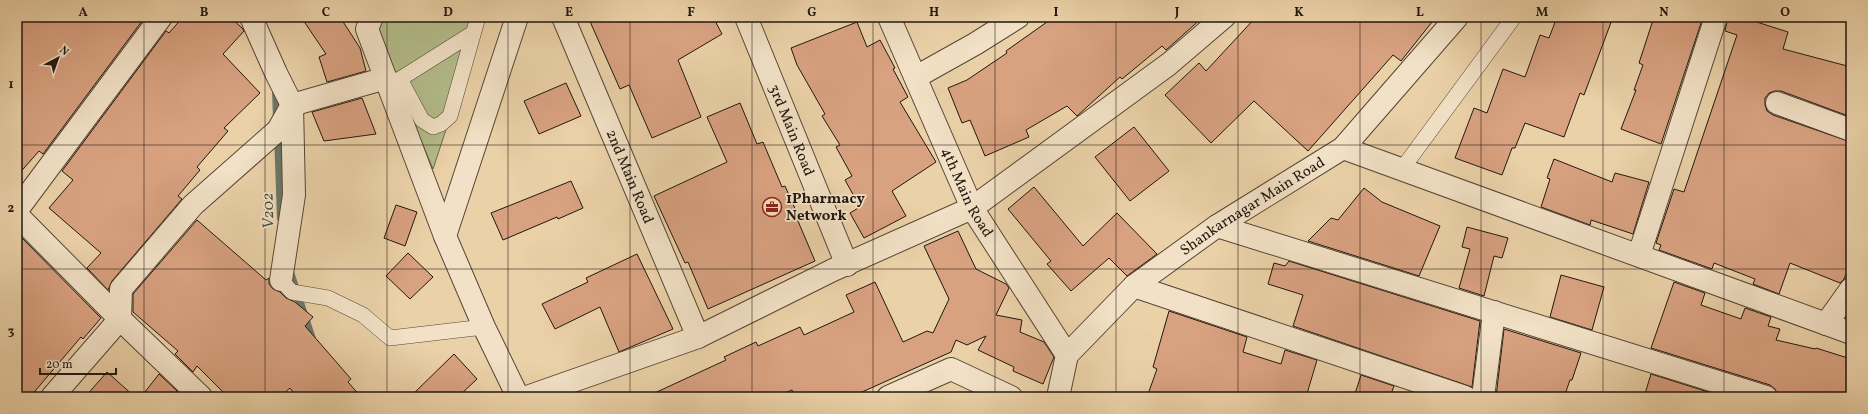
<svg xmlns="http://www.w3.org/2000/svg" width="1868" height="414" font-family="Vollkorn,serif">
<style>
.green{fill:#b3bc8a;stroke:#6a6a4c}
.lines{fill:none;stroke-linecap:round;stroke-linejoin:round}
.stream{stroke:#697868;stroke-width:8}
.building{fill:#d8a180;stroke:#21170f}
.service-casing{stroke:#544635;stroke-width:16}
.minor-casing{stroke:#544635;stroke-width:24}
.tertiary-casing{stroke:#544635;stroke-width:24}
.service{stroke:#f2e1c6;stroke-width:15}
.minor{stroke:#f2e1c6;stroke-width:22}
.tertiary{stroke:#f2e1c6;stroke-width:22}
.grid{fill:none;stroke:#21170f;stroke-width:1;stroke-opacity:0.55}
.labels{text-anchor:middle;stroke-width:3.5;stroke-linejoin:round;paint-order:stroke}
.street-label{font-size:15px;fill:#21170f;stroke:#f2e1c6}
.poi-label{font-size:15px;font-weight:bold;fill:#21170f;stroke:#f2e1c6;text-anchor:start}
.water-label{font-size:16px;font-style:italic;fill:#4b4f43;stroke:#f2e1c6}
.neatline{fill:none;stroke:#21170f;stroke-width:1.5}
.grid-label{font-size:13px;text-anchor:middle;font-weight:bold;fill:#21170f}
</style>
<rect width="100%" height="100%" fill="#ebd1a8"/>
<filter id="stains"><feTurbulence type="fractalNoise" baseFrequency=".005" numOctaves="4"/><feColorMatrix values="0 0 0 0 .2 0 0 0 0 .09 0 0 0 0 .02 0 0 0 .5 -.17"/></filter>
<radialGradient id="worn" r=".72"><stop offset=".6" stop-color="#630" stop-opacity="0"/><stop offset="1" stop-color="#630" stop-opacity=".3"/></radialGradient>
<path class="green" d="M380,17H483L433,169L375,32Z"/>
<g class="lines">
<path class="stream" d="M276,90L277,120
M278,134L281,218
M289,269L312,339"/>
</g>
<path class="building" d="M17,17H145L43,154L39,151L17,176Z
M183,17H230L242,28L244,31L223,54L260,93L224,128L228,131L197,167L200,170L178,196L182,199L112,281L108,290L87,268L101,253L49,208L73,180L62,171L166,31L169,33Z
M301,17H340L360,48L366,71L327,82L319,57L326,54Z
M588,17H713L722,34L678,60L701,117L652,138L629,85L620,89Z
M1054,17H1203L1166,50L1162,46L1122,79L1120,77L1077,116L1067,106L1026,130L1029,137L985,156L970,120L962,123L948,88L967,80L1007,53L1006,51Z
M1256,17H1436L1401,61L1393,55L1308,151L1254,101L1211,143L1165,95L1199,63L1206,71Z
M1557,17H1613L1584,95L1580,93L1564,137L1525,123L1515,148H1512L1502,175L1455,158L1474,108L1487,113L1503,69L1525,77L1540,35L1549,38Z
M1654,17H1703L1661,144L1621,129L1636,90H1634L1643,65L1639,63Z
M1728,17H1741L1788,32L1783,49L1851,67V117L1781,91H1775L1769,93L1765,98V105L1767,111L1773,115L1851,142V261L1844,279L1840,283L1790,263L1779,294L1753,284L1755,279L1714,263L1712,269L1659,250L1661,245L1656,243L1674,189L1684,192L1737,35L1725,31Z
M857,22L867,47L880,40L895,68L893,69L908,97L900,102L936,162L892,191L906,216L864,238L850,213L860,207L845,180L852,176L836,147L840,145L822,116L825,114L797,65L791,48Z
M566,83L581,116L539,134L524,101Z
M362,98L376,134L324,141L312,112Z
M740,103L757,144L763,142L782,187L785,186L797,213L795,214L815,261L708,309L688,262L685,263L654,196L727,162L707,117Z
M1134,127L1169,171L1130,201L1095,157Z
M1554,159L1612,182L1615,173L1649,182L1633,234L1591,220L1590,225L1541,207L1550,179L1547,178Z
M571,181L583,208L558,219L557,217L503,240L491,213Z
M1034,187L1083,246L1117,213L1157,254L1127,276L1109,258L1071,291L1047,264L1051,261L1008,209Z
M1364,188L1382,202L1440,226L1419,276L1308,241L1331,218L1338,220Z
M396,205L417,212L405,246L384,238Z
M197,220L266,280L269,278V284L273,289L280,292L286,298L295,302L313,317L305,326L351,379L348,382L361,397H297L290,388L280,397H228L197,366L193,372L175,354L178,351L133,312V294Z
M1467,227L1508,238L1502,258L1494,256L1484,296L1459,288L1470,249L1462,247Z
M958,231L976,269L1006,284L1009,288L996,315L1022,320L1020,332L1044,342L1054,357L1043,384L1013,371L1014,367L978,350L986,336L967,345L956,340L951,352L851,397H795L792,390L776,397H646L726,360L724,357L756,342L758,346L800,327L804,335L854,312L846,295L875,282L903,342L927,331L933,333L949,299L924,246Z
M17,233L101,318L83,339L81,337L30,397H17Z
M408,253L433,277L410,299L386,276Z
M637,254L673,329L619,352L600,307L555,329L542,304L588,282L586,278Z
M1289,261L1480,321L1472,387L1293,326L1303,295L1268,284L1274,263L1285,266Z
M1561,275L1604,287L1592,330L1550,317Z
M1674,282L1705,293L1701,305L1741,319L1745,308L1771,317L1768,326L1780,329L1776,340L1815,349L1816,348L1851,359V397H1778L1775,389L1770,385L1651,348Z
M1169,311L1247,337L1243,352L1281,364L1285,350L1317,360L1306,397H1147L1157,369L1153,367Z
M1504,329L1581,353L1572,380H1570L1564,397H1496Z
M454,354L477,379L458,397H410Z
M107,372L135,397H85Z
M159,374L177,391L172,397H141Z
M1651,374L1724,397H1644Z
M1361,375L1394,386L1390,397H1354Z"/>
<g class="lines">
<g class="service-casing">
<path id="service" d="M473,33L400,79L422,120L433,127L441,124L450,116L478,17
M1402,169L1514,17
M281,280L292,292L328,298L363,315L390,338L484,327"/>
</g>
<g class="minor-casing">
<g id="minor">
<path d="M251,17L276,73L292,105L386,78"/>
<path d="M372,17L367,29L445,236L484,327L518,397"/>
<path id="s1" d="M563,17L698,337"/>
<path id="s2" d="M746,17L847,265"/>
<path id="s3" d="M889,17L972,208L1067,355"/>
<path d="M916,77L975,44L1018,17"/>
<path d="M1777,103L1851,130"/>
<path d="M1343,148L1851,333"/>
<path d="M17,210L161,17"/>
<path d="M17,215L120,319L201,397"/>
<path d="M1217,226L1766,397"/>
<path d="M445,236L517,17"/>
<path d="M1639,255L1716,17"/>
<path d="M1134,286L1465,397"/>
<path d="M1826,324L1851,289"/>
<path d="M52,397L120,319L121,289L193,205L278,130L292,105L294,195L281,280"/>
<path d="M527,397L698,337L833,270L972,208L1169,64L1224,17"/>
<path d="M888,397L951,369L1011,397"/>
<path d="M1483,397L1494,312"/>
</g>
</g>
<g class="tertiary-casing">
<g id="tertiary">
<path id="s4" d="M1058,397L1067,355L1134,286L1217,226L1343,148L1457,17"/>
</g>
</g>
<use href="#service" class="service"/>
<use href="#minor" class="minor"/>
<use href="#tertiary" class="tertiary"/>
</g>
<path class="grid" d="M144,17V397M265,17V397M387,17V397M508,17V397M630,17V397M752,17V397M873,17V397M995,17V397M1116,17V397M1238,17V397M1360,17V397M1481,17V397M1603,17V397M1724,17V397M17,145H1851M17,269H1851"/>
<defs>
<g id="office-ring" transform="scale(1)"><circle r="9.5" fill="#f2e1c6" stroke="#8f2418" stroke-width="1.5"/><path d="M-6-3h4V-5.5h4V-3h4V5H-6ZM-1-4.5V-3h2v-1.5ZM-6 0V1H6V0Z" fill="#8f2418"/></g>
</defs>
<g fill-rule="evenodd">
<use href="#office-ring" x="772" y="207"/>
</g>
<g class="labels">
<g class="street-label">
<text dy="5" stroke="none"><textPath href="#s2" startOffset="122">3rd Main Road</textPath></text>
<text dy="5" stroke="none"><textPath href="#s1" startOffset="173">2nd Main Road</textPath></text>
<text dy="5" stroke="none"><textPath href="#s3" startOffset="192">4th Main Road</textPath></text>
<text dy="5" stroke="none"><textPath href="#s4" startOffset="282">Shankarnagar Main Road</textPath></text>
</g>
<g class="poi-label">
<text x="786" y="203">1Pharmacy<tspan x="786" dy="17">Network</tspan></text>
</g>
<g class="water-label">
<text transform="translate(267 211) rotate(-92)" y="6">V202</text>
</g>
</g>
<rect width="1868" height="414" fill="none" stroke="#ebd1a8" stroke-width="44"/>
<g transform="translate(58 58) rotate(41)" stroke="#f2e1c6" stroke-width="3" paint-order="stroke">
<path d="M0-3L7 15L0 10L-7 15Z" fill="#21170f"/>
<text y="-6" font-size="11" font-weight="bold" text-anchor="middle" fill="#21170f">N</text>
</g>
<path d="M40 368v6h76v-6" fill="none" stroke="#21170f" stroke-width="2"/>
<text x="46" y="368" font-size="12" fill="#21170f" stroke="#f2e1c6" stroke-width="3" paint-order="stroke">20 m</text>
<rect x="22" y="22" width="1824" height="370" class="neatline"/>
<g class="grid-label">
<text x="83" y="16">A</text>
<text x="204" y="16">B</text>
<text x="326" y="16">C</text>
<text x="448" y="16">D</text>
<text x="569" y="16">E</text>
<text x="691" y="16">F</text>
<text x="812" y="16">G</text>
<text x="934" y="16">H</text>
<text x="1056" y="16">I</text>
<text x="1177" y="16">J</text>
<text x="1299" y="16">K</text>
<text x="1420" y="16">L</text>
<text x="1542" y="16">M</text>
<text x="1664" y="16">N</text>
<text x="1785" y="16">O</text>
<text x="11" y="88">1</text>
<text x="11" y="212">2</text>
<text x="11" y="335">3</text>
</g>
<rect width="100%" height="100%" filter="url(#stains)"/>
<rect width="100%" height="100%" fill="url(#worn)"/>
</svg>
